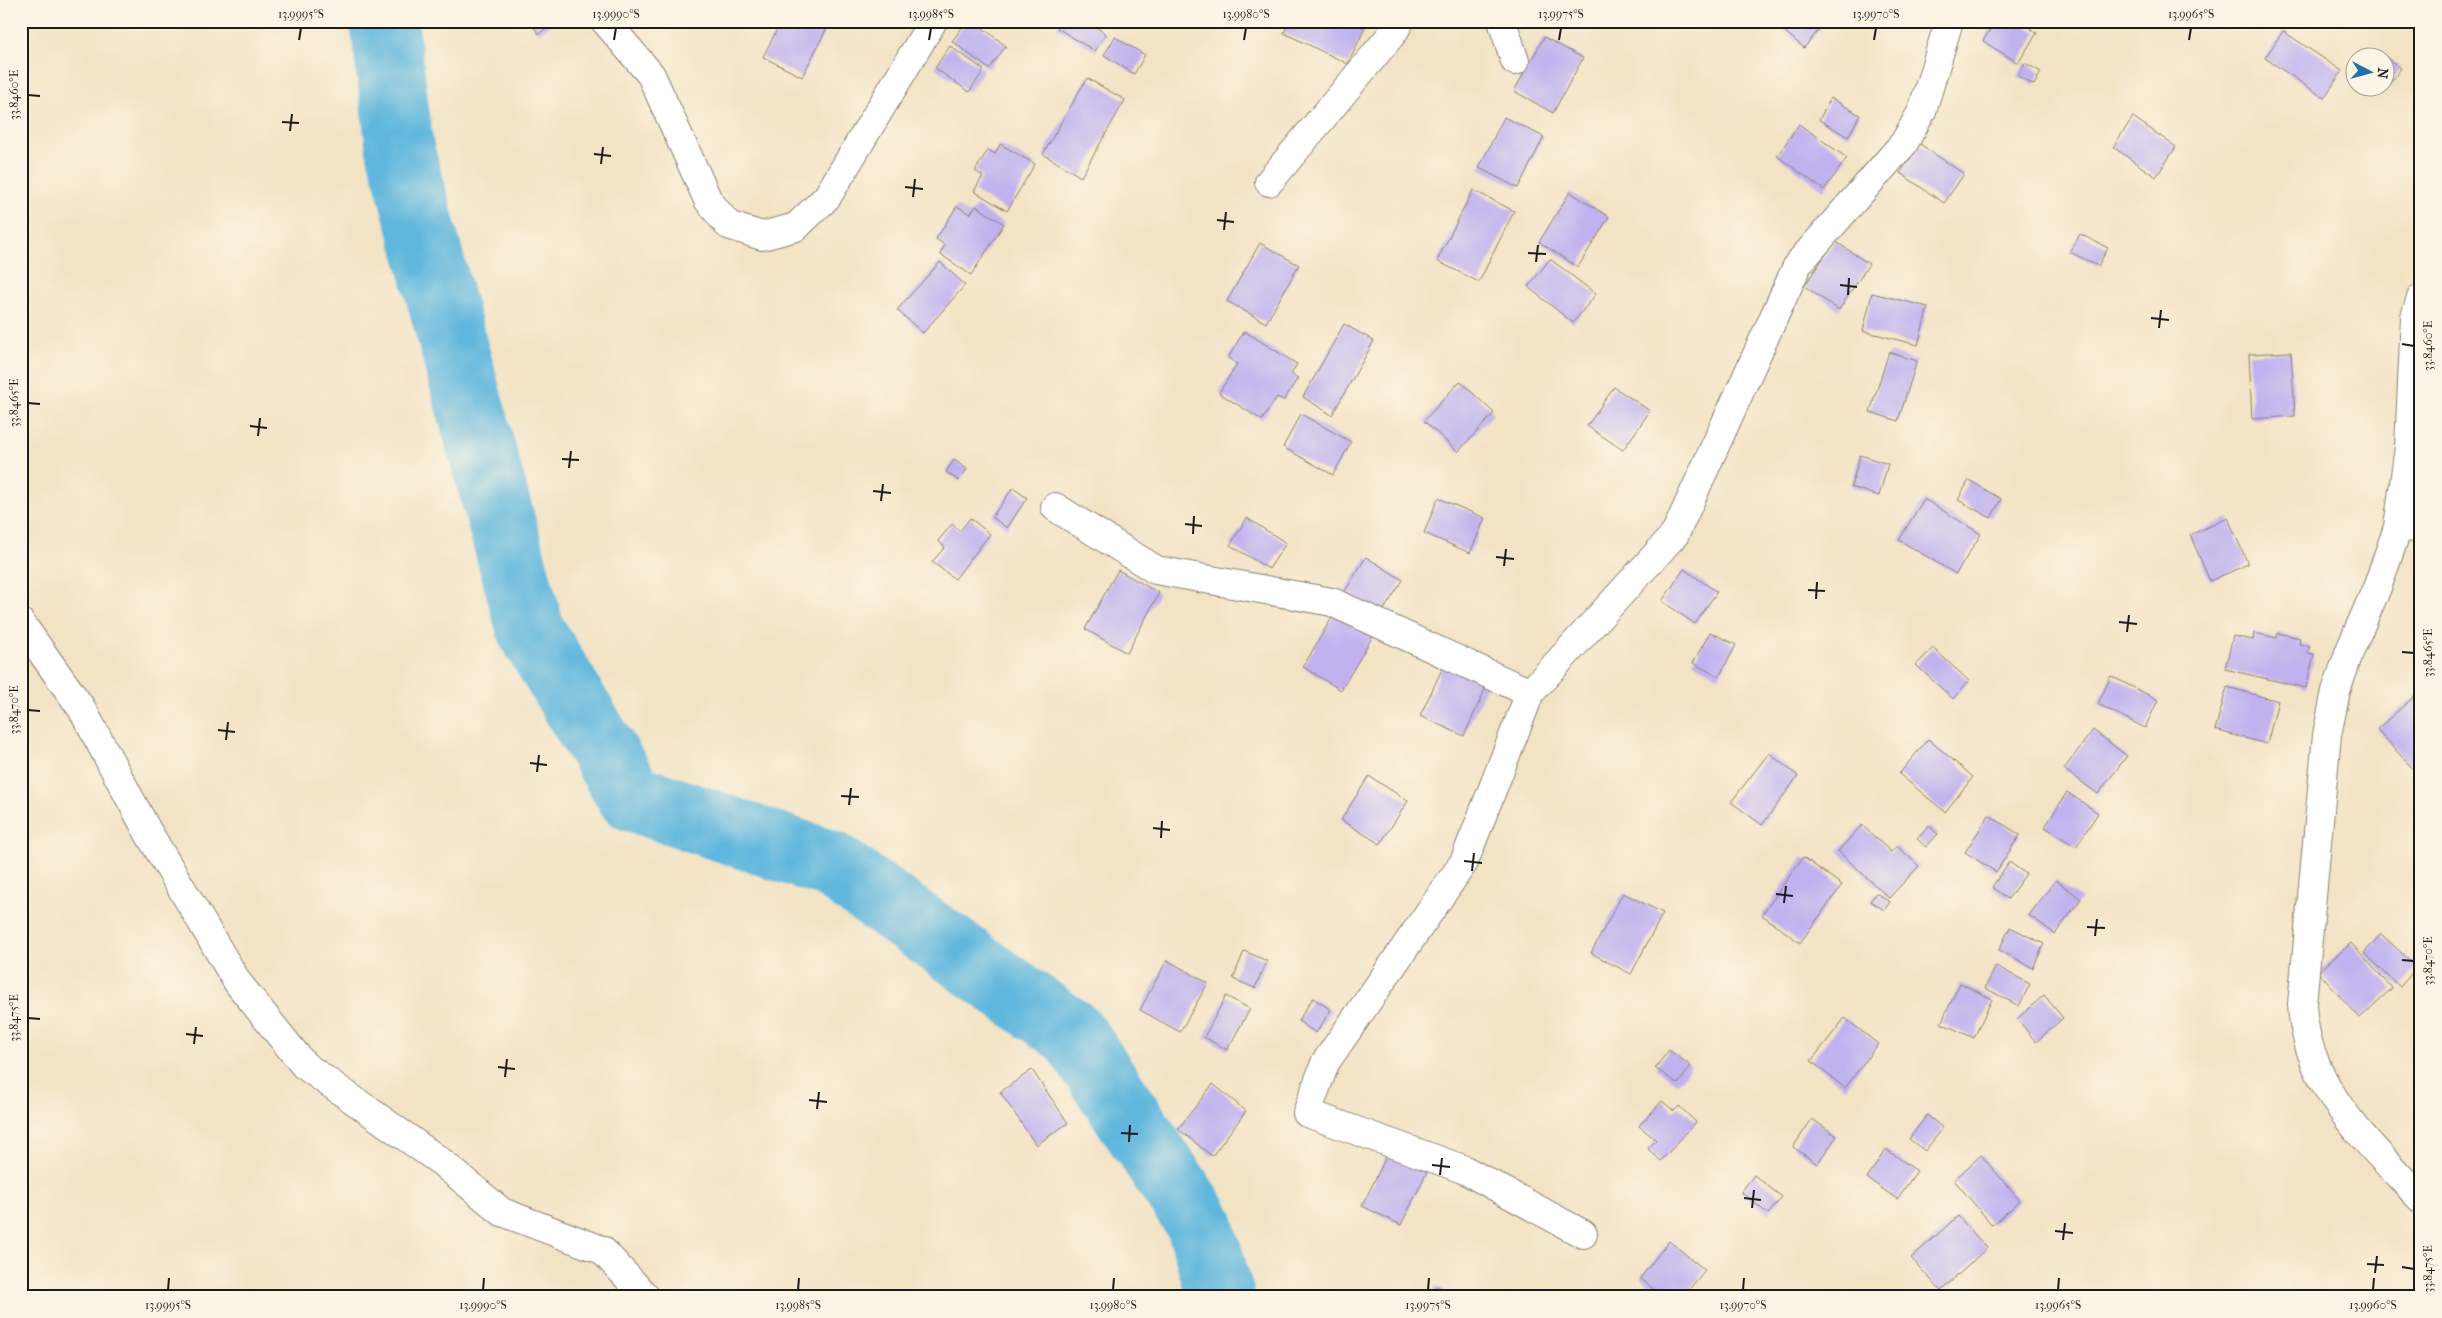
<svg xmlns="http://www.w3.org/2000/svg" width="2442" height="1318" font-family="'IM FELL French Canon',serif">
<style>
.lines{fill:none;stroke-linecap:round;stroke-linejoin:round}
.river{stroke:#60b7dd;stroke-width:68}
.building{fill:#c1b2ef}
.minor-casing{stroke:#888070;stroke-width:30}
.minor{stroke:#fff;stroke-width:28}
.ticks{fill:none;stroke:#1c1c1c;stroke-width:2}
.neatline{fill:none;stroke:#1c1c1c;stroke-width:2}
.ticks-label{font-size:12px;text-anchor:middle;fill:#1c1c1c}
</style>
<rect width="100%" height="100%" fill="#fcf5e5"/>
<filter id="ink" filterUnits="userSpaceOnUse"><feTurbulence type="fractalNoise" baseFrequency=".02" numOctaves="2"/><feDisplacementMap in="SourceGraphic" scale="10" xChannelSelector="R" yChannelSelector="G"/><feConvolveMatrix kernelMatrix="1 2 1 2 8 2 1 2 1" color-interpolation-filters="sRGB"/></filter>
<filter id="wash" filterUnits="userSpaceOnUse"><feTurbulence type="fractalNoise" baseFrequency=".0096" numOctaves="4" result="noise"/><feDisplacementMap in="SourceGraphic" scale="20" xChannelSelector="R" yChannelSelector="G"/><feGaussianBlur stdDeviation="1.12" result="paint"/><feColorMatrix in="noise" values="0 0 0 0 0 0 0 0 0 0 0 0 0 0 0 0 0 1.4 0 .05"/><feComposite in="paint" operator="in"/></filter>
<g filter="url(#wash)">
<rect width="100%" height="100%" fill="#f3e3c5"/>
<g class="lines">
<path class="river" d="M384,21L400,149L531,631L631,797L832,865L1073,1034L1200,1224L1221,1297"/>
</g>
<g id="blocks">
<path class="building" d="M529,21H555L539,34Z
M781,21H825L829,24L802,77L763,57Z
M967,21H974L1006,46L989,69L952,41Z
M1061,21H1087L1106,34L1095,51L1057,28Z
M1289,21H1351L1365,28L1348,64L1284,33Z
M1773,21H1826L1804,48Z
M1995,21H2019L2037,33L2018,63L1983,41Z
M2287,21H2301L2297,28Z
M2283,31L2342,71L2324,98L2265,58Z
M1115,37L1145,55L1134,74L1104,55Z
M1544,37L1583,58L1553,113L1514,91Z
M950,46L984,70L969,92L935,68Z
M2383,55L2401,68L2382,95L2372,88H2384V58H2381Z
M2025,63L2041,72L2034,85L2018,76Z
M1087,78L1125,100L1081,177L1043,154Z
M1831,98L1860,115L1848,137L1819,120Z
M1504,117L1544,137L1518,188L1479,168Z
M2133,117L2176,147L2156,177L2113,147Z
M1799,124L1847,158L1824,190L1777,156Z
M1000,144L1035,164L1007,211L974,191L983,176L975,171L988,150L995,154Z
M1920,144L1964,174L1944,203L1900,173Z
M1473,190L1514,211L1479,282L1437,261Z
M1570,192L1609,217L1578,267L1539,242Z
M957,206L970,214L976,206L1004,224L971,275L940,254L945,245L936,239Z
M2080,234L2108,248L2098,266L2070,252Z
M1835,241L1869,264L1839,310L1804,286Z
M1260,243L1299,265L1266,323L1227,301Z
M1550,259L1596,294L1573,323L1528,287Z
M940,262L965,285L923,333L897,310Z
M1872,293L1928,307L1918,345L1863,331Z
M1344,324L1374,341L1332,415L1303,397Z
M1244,331L1297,364L1291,374L1298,378L1284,400L1277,397L1262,420L1219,393L1237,364L1228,358Z
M1889,352L1917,361L1898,421L1870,412Z
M2291,352L2295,416L2252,419L2249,354Z
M1460,381L1494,413L1458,452L1424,421Z
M1614,387L1650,411L1623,450L1587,426Z
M1301,414L1351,442L1333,475L1283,447Z
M1860,455L1888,464L1879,496L1851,487Z
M954,460L967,469L959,481L946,472Z
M2415,463L2421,464V507L2409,506Z
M1969,480L2001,499L1991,518L1958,500Z
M1013,488L1027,498L1007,528L992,517Z
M1438,498L1485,518L1470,553L1424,533Z
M1924,499L1981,534L1956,574L1899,540Z
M970,518L990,534L955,579L932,562L945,547L938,541L952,524L960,531Z
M1247,518L1286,543L1269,569L1230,545Z
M2228,518L2248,564L2210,581L2190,535Z
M1366,557L1403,580L1381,614L1345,591Z
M1684,569L1717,592L1695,624L1662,601Z
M1118,570L1159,593L1127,653L1085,629Z
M1335,612L1373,636L1341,690L1303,667Z
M1710,632L1736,645L1719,677L1693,663Z
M2254,633L2277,638L2278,633L2300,638L2299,644L2310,646L2308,653L2314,654L2306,688L2225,669L2233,636L2253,640Z
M1933,648L1969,681L1953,699L1916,665Z
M1444,665L1487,685L1464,736L1420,716Z
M2111,676L2158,700L2145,728L2098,704Z
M2227,687L2278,701L2267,744L2215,730Z
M2417,694L2421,699V778L2377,729Z
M2093,730L2127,756L2098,794L2064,769Z
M1928,739L1973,777L1945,812L1899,774Z
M1769,753L1798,776L1762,825L1731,802Z
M1369,776L1408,801L1380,844L1341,820Z
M2067,792L2098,813L2076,847L2045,827Z
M1989,815L2020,835L1996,872L1965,852Z
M1862,825L1891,852L1897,846L1919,866L1889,898L1838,851Z
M1929,826L1938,834L1926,847L1917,839Z
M1803,857L1842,885L1800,943L1762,915Z
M2009,862L2026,874L2008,899L1992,887Z
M2056,880L2081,899L2055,934L2029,915Z
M1623,893L1663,913L1631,974L1591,953Z
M1876,893L1890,902L1884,910L1870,901Z
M2010,927L2044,944L2033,968L1999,950Z
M2381,934L2417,967L2400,987L2364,953Z
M2351,943L2392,988L2360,1018L2318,972Z
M1244,951L1267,961L1255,988L1233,979Z
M1167,960L1208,983L1180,1032L1140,1010Z
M1996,966L2030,984L2019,1006L1985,988Z
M1960,983L1992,999L1974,1038L1941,1023Z
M2044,995L2063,1018L2036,1042L2017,1019Z
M1226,996L1250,1009L1227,1050L1204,1037Z
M1313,998L1331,1010L1316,1033L1298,1021Z
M1845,1018L1878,1044L1845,1088L1811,1061Z
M1669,1050L1691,1066L1678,1084L1655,1068Z
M1032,1070L1068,1123L1036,1145L1000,1092Z
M1213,1084L1246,1111L1212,1156L1178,1129Z
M1662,1101L1674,1111L1679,1106L1696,1122L1661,1161L1648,1149L1656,1140L1639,1126Z
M1927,1115L1943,1128L1925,1151L1909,1139Z
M1812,1119L1837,1136L1817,1164L1793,1147Z
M1886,1149L1917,1171L1897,1199L1867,1178Z
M1388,1153L1427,1172L1401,1225L1362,1206Z
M1981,1155L2020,1201L1992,1225L1954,1180Z
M1754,1175L1782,1197L1768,1214L1741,1192Z
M1958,1216L1987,1248L1941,1291L1911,1258Z
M1669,1241L1705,1270L1683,1297H1663L1640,1278Z
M1437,1286L1455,1297H1430Z"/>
</g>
</g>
<g filter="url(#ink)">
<use href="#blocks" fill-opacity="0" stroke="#888070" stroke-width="1"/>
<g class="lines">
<g class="minor-casing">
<path id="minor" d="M605,21L651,75L708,200L728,225L762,236L796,227L827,197L933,21
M1502,21L1515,61
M1269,182L1393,33L1400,21
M2421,298L2415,317L2409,447L2398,527L2378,585L2350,650L2336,691L2327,735L2302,1004C2306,1088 2367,1141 2421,1199
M1055,507L1156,570L1332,602L1530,693
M2398,527L2421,528
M21,623L82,709L148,832L238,983L304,1065L440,1161L502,1212L602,1250L646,1297
M1583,1234L1463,1169L1307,1113L1325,1063L1464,862L1530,693L1675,534L1798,264L1904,143L1922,111L1949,21"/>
</g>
<use href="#minor" class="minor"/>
</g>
</g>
<path class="ticks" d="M299,40L301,28M614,40L616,28M929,40L931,28M1244,40L1246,28M1559,40L1561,28M1874,40L1876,28M2189,40L2191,28M28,95L40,96M282,122L299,123M290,131L292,114M594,154L611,156M601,164L603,147M905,187L923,189M913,197L915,179M1217,220L1234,222M1224,230L1226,212M1528,253L1546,254M1536,262L1538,245M1840,285L1857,287M1848,295L1849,278M2151,318L2169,320M2159,328L2161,310M2402,344L2414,346M28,403L40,404M250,426L267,428M258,436L260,418M562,459L579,460M569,468L571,451M873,491L891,493M881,501L883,484M1185,524L1202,526M1193,534L1194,516M1496,557L1514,559M1504,566L1506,549M1808,590L1825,591M1816,599L1817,582M2119,622L2137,624M2127,632L2129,615M2402,652L2414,653M28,710L40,711M218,730L235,732M226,740L228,722M530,763L547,765M537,772L539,755M841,796L859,797M849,805L851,788M1153,828L1170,830M1161,838L1162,821M1464,861L1482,863M1472,871L1474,853M1776,894L1793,896M1784,903L1786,886M2087,927L2105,928M2095,936L2097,919M2402,960L2414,961M28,1018L40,1019M186,1034L203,1036M194,1044L196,1027M498,1067L515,1069M505,1077L507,1059M809,1100L827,1102M817,1109L819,1092M1121,1133L1138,1134M1129,1142L1130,1125M1432,1165L1450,1167M1440,1175L1442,1158M1744,1198L1761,1200M1752,1208L1754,1190M2055,1231L2073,1233M2063,1240L2065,1223M2367,1264L2384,1265M2402,1267L2414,1269M2375,1273L2377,1256M168,1290L169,1278M483,1290L484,1278M798,1290L799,1278M1113,1290L1114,1278M1428,1290L1429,1278M1743,1290L1744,1278M2058,1290L2059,1278M2373,1290L2374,1278"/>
<rect width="2442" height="1318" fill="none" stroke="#fcf5e5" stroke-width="55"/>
<g transform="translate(2370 72) rotate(96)"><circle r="24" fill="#fcf5e5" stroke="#a29e95"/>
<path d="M0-4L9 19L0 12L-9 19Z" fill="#1f6fb2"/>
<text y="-8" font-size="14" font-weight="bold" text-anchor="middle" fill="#1c1c1c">N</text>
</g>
<rect x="28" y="28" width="2386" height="1262" class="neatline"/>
<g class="ticks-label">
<text x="301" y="18">13.9995°S</text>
<text x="616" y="18">13.9990°S</text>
<text x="931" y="18">13.9985°S</text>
<text x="1246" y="18">13.9980°S</text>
<text x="1561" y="18">13.9975°S</text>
<text x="1876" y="18">13.9970°S</text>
<text x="2191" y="18">13.9965°S</text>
<text transform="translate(14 95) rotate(-90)" y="4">33.8460°E</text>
<text transform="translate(2428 346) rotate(-90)" y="4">33.8460°E</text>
<text transform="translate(14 403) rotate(-90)" y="4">33.8465°E</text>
<text transform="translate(2428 653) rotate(-90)" y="4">33.8465°E</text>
<text transform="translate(14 710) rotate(-90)" y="4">33.8470°E</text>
<text transform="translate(2428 961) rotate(-90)" y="4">33.8470°E</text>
<text transform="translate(14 1018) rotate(-90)" y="4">33.8475°E</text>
<text transform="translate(2428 1269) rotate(-90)" y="4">33.8475°E</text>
<text x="168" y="1309">13.9995°S</text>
<text x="483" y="1309">13.9990°S</text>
<text x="798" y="1309">13.9985°S</text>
<text x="1113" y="1309">13.9980°S</text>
<text x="1428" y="1309">13.9975°S</text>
<text x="1743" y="1309">13.9970°S</text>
<text x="2058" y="1309">13.9965°S</text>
<text x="2373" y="1309">13.9960°S</text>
</g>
</svg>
